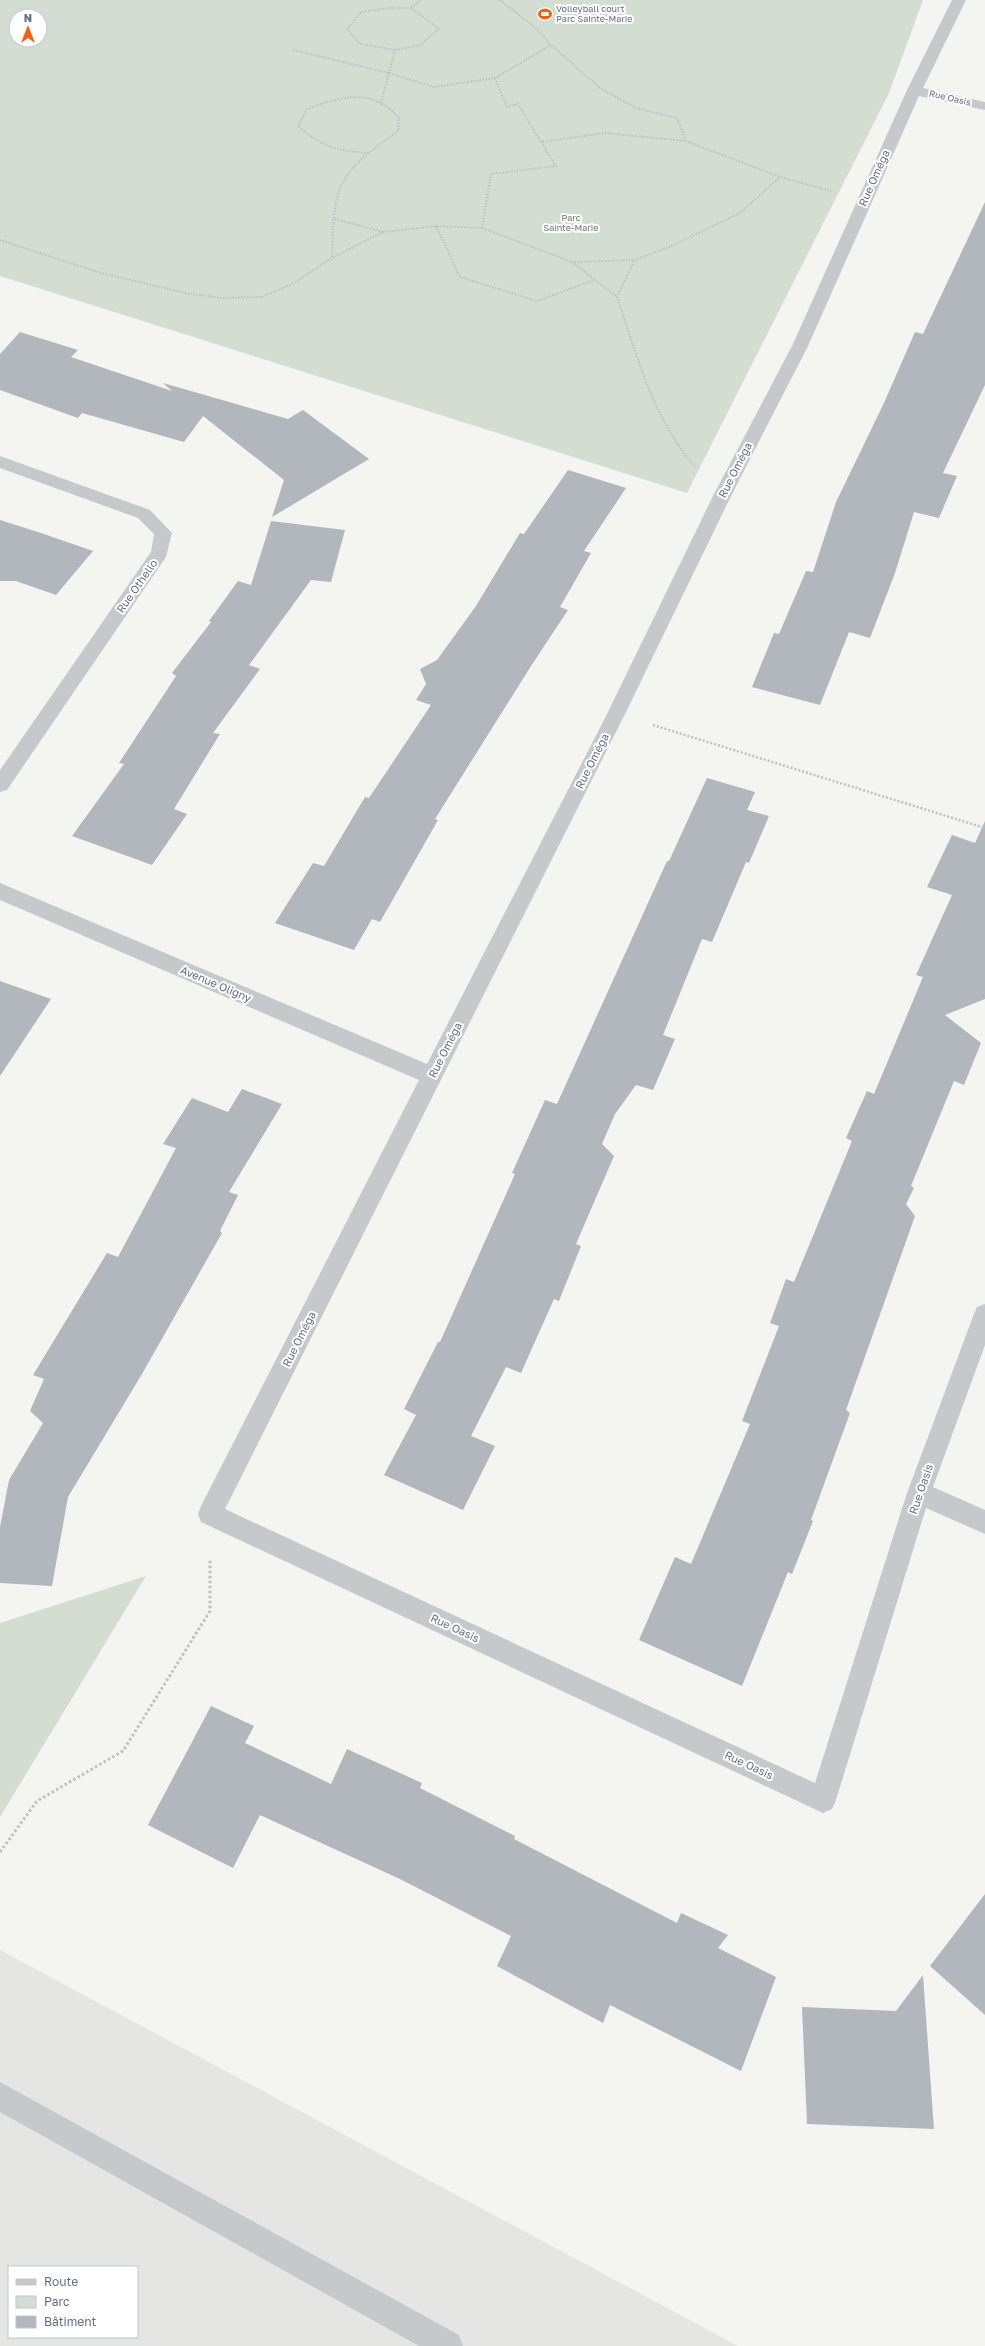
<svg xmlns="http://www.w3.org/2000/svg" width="985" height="2346" font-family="'Golos Text',sans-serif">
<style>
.built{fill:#e5e6e4;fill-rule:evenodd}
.green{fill:#d4ddd1;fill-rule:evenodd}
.building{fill:#b1b7bd}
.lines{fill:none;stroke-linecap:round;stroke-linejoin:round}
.path-far2{stroke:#bec0c2;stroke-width:2;stroke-dasharray:1.5 1.5;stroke-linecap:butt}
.path-far1{stroke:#bec0c2;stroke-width:2.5;stroke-dasharray:2 2;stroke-linecap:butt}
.path{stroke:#bec0c2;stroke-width:3;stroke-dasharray:2.5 2.5;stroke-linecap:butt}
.service{fill:#c6c9cc;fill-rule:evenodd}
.minor{fill:#c6c9cc;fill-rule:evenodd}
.labels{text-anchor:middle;stroke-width:4;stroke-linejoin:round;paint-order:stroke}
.far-poi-label{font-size:9px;fill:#607084;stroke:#fff;text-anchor:start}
.far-street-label{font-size:9px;fill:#607084;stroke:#fff}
.far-park-label{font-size:9px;fill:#627b60;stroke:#fff}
.street-label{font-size:11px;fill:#607084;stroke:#fff}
</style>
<rect width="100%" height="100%" fill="#f4f5f0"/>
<path class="built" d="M0,1950L738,2346H0ZM9,2267H137V2337H9Z"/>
<path class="green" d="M0,0H923L889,93L687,493L0,276ZM16,16H40V40H16Z
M146,1576L0,1817V1623Z"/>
<path class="building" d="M985,202V385L943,473L957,476L939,518L914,512L895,573L870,638L849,632L820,705L752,687L774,633L779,634L806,571L813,572L836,502L884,403L915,332L923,334Z
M20,332L78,350L71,357L172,391L163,383L288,419L303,410L369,459L272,517L284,480L203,416L184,442L82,413L78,418L0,390V354Z
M568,470L626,488L584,551L591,553L560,607L568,610L531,666L435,819L438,820L380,922L372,919L354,950L275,923L313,863L324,866L365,797L369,798L431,705L416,700L426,684L420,669L437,660L476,606L520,533L524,534Z
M0,520L41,533L93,551L56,595L16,581H0Z
M271,521L345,530L331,582L311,580L249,665L260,669L213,733L220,734L174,809L187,814L152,865L72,836L124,764L119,763L176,676L172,673L211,622L209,621L238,581L251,585Z
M707,778L755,792L747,810L769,816L749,863L746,862L712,942L702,939L663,1035L675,1039L653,1090L636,1085L615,1114L602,1144L614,1156L576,1244L581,1246L559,1301L554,1299L521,1373L506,1367L471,1436L495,1446L463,1510L384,1475L416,1415L404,1409L438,1342H440L515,1174L512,1173L545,1100L557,1104L667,861H669Z
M985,821V999L945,1015L981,1043L964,1085L954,1081L911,1186L914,1188L906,1204L915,1216L846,1410L850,1413L811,1520L813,1521L792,1574L788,1572L742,1686L639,1640L675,1557L691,1564L750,1424L742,1421L779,1326L770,1323L786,1279L794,1282L852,1141L846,1138L867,1091L874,1094L923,977L916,975L952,895L927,887L952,835L975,843Z
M0,981L51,999L0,1076Z
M242,1089L282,1104L229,1192L238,1195L220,1231L222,1233L142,1374L68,1497L52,1586L0,1583V1527L9,1480L43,1423L30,1411L44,1379L33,1375L107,1253L118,1257L176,1148L163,1144L192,1098L228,1112Z
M211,1706L254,1726L245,1743L331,1784L347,1749L422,1783L420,1788L515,1836L514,1839L677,1923L681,1913L728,1935L718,1948L776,1977L741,2071L610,2005L603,2023L497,1966L511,1936L400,1879L260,1815L233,1868L148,1825Z
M985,1894V2015L930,1966Z
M923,1975L934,2129L807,2124L802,2007L896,2011Z"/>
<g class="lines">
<path class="path-far2" d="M500,0L536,28L551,45L600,88L636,108L677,118L686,141
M389,8H411L439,29L420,45L395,50L360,44L347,29L361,12Z
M411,8L421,0
M293,50L389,73L434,87L495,78L551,45
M495,78L507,107L518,104L541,142
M381,103L395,50
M335,219L383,232
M436,226L460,277L537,301L594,280
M482,228L491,174L556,166L541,142L605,133L686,141L780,177L831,191
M0,240L101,273L186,293L222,298L262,297L294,283L332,258L383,232L436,226L482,228L572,262L634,260L667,248L740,213L780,177
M332,257C333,234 332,205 342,184C353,162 379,145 398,131L399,118C394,113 389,107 382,104C360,90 329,101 307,109L298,126C322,147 338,151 369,153
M634,261L617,297C637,356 653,418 695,467
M572,262L617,297"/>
<path class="path-far1" d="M653,725L985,828"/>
<path class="path" d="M0,1852L37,1801L123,1751L210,1611V1560"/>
<path class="service" d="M0,2082L459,2335L463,2346H419L0,2112Z"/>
<path class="minor" d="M952,0H966L923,88L985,102V110L919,96L808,346L732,494L625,714L225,1509L815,1783L907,1493L974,1314L977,1307L985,1304V1345L933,1487L985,1510V1534L926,1508L836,1800L832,1809L823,1813L201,1522L198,1514L201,1506L419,1080L0,900V883L427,1064L607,714L714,494L792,346L907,90Z
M0,456L150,510L172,533L166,557L7,790L0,792V770L151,552L154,534L138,518L0,468Z"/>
</g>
<defs>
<g id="stadium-bare" transform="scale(1.08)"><path d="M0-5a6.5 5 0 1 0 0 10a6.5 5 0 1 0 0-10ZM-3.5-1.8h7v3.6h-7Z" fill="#f55f0f" stroke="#fff" stroke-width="2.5" paint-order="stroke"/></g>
</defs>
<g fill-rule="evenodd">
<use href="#stadium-bare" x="545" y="14"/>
</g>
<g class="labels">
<g class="far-poi-label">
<text x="556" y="12">Volleyball court<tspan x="556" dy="10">Parc Sainte-Marie</tspan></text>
</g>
<g class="far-street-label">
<text transform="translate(950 98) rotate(13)" y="3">Rue Oasis</text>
</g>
<g class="far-park-label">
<text x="571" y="221">Parc<tspan x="571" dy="10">Sainte-Marie</tspan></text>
</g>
<g class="street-label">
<text transform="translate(874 178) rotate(-66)" y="4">Rue Oméga</text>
<text transform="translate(735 470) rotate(-63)" y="4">Rue Oméga</text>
<text transform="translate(137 586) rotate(-55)" y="4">Rue Othello</text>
<text transform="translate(592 761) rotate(-63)" y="4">Rue Oméga</text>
<text transform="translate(216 984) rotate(23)" y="4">Avenue Oligny</text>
<text transform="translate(445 1050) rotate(-63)" y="4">Rue Oméga</text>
<text transform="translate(299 1339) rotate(-63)" y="4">Rue Oméga</text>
<text transform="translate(921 1489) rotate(-71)" y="4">Rue Oasis</text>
<text transform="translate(455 1628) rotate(25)" y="4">Rue Oasis</text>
<text transform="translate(749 1765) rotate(25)" y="4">Rue Oasis</text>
</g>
</g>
<rect x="8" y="2266" width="130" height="72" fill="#ffffff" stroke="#bfc6ce"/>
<rect x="16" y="2279" width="20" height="6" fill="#c6c9cc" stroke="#bfc6ce"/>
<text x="44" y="2286" font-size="12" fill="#607084">Route</text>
<rect x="16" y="2296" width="20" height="12" fill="#d4ddd1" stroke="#bfc6ce"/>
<text x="44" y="2306" font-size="12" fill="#607084">Parc</text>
<rect x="16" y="2316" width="20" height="12" fill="#b1b7bd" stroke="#bfc6ce"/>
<text x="44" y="2326" font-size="12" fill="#607084">Bâtiment</text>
<g transform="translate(28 28)"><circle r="19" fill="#ffffff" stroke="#bfc6ce"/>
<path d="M0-3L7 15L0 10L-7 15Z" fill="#f55f0f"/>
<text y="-6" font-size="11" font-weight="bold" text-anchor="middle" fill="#607084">N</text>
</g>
</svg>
